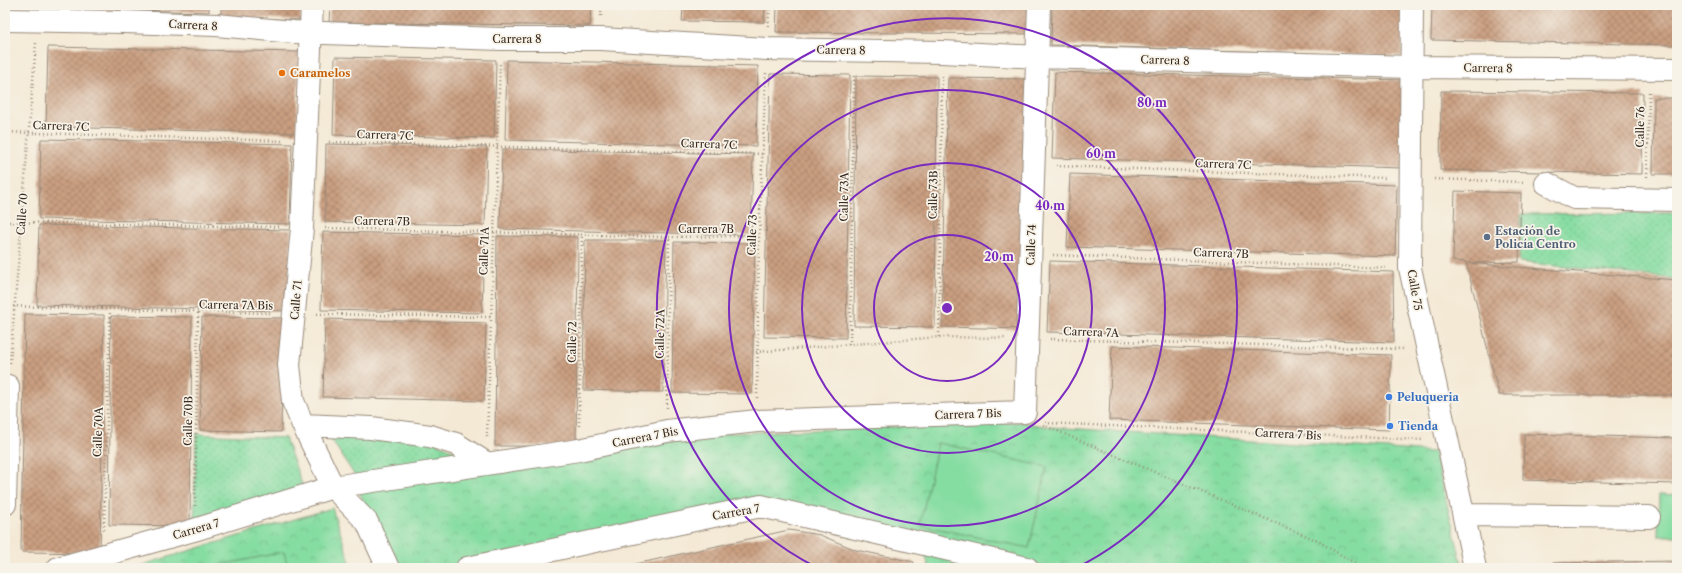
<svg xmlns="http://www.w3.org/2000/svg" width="1682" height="573" font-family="'Libre Caslon Text',serif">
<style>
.grass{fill:url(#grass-dots);stroke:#608460}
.park{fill:url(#park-crowns);stroke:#608460}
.garden{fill:#86dda2;stroke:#608460}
.building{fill:url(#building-cross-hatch)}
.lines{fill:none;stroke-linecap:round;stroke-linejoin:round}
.street-casing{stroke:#988a7a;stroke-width:24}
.path{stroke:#988a7a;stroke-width:2.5;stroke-dasharray:1 3;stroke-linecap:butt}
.street{stroke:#fff;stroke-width:22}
.ring{fill:none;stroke:#7b2cbf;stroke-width:2}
.food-dot{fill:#e8710a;stroke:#f7f3e8;stroke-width:1.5}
.service-dot{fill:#5c6f8a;stroke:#f7f3e8;stroke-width:1.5}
.shop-dot{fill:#3f7fe0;stroke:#f7f3e8;stroke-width:1.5}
.labels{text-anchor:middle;stroke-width:3.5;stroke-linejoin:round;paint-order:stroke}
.street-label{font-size:11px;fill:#3b2a1e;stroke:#f7f3e8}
.food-label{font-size:11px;font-weight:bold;fill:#c56008;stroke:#f7f3e8;text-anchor:start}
.service-label{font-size:11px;font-weight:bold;fill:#4e5e75;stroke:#f7f3e8;text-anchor:start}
.shop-label{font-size:11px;font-weight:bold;fill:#366cbe;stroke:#f7f3e8;text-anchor:start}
.centre{fill:#7b2cbf;stroke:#f7f3e8;stroke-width:2}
.ring-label{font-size:12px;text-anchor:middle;font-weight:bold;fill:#7b2cbf;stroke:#f7f3e8;stroke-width:3.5;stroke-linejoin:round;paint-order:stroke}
</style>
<defs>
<pattern id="grass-dots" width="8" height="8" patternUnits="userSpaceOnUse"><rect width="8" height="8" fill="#86dda2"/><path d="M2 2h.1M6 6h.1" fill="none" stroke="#75be8b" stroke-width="1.8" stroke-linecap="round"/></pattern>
<pattern id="park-crowns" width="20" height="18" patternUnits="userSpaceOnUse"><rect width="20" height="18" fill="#86dda2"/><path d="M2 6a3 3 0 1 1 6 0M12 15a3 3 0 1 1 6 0" fill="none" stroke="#75be8b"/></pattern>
<pattern id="building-cross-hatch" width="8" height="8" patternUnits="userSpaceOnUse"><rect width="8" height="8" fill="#ca9f81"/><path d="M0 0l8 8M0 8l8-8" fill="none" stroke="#a58269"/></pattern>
</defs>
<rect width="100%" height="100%" fill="#f7f3e8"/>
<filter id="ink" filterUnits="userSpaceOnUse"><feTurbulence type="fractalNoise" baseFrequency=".025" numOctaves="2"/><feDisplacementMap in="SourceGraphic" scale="8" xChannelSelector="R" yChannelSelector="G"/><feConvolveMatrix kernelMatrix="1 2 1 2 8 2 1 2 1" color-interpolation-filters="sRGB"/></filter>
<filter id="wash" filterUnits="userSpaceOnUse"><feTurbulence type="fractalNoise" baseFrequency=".012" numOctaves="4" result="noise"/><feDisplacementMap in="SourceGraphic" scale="16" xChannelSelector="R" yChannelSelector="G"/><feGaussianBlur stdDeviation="0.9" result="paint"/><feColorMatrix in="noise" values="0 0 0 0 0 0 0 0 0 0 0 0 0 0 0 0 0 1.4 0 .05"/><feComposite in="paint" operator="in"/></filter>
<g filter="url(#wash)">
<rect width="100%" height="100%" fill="#f4e9d5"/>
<path class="grass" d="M1677,213V279L1519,262L1521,214Z
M326,431L427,439L477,461L357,479Z
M196,434L285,438L306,495L194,530Z"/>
<path class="park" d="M1020,422L1050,427L1434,452L1463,568H1050L761,502L436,568H399L358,490L712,434Z
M332,508L352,568H132Z
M925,552L957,561L958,568H929Z"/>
<path class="garden" d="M938,443L1047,467L1029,548L920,525Z
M1659,494L1677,495V536H1658Z
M284,552L288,568H206Z"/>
<g id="blocks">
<path class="building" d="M42,5H118V11L42,9Z
M133,5H209V12L133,10Z
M221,5H301V20L221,17Z
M330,5H591L590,26L329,22Z
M683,5H765L764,22L682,21Z
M777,5H1030V34L776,32Z
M1052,5H1404L1402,56L1051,45Z
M1432,5H1677V45L1431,40Z
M48,47L299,52L297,133L46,127Z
M335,57L496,60L494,138L333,135Z
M507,60L758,66L756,146L505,140Z
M1055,72L1405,80L1403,168L1052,158Z
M770,74L850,75L846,338L764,337Z
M856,76L937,77L935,327L854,326Z
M948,78L1029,79L1024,329L942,327Z
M1441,91L1643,93L1642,174L1440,170Z
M1654,98H1677V174H1653Z
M41,139L292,144L290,224L39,219Z
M326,144L487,147L485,225L325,222Z
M502,149L753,154L751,235L500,229Z
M1070,174L1397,185L1395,256L1067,247Z
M1455,191L1521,193L1519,262L1468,263L1677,280V395H1499L1466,262L1453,261Z
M39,225L291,230L289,311L37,305Z
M323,232L484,235L482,313L321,310Z
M497,236L578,237L576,446H495Z
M585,240H666L663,392L583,390Z
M674,242L755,243L752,394L672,393Z
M1050,261L1393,272L1394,342L1047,332Z
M25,314L104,315L100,553L21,552Z
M111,316L192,317L190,526L109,525Z
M202,317L283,318L281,432L200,430Z
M325,319L486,323L484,401L323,397Z
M1112,346L1391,355L1389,430L1109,420Z
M1524,434L1677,438V484L1523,480Z
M789,530L820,535L856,550L914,562L913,568H618Z
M1677,561V568H1552V563Z"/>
</g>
</g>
<g filter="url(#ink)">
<use href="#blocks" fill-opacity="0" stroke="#988a7a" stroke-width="1"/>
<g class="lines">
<g class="street-casing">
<path id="street" d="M312,5L302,228L289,365L293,401L303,425L333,487L367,522L388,568
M1412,5L1410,268L1475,568
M5,20L124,22L216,25L294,32L501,39H601L767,49L942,52L1038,57L1412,67L1677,69
M1546,183L1574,198L1677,200
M303,425L371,428L430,436L456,444L486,463
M5,504L8,386
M1464,515L1649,517
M58,568L194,530L333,487L579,450L667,431L757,421L1025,412L1039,5
M467,568L761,506L1027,568"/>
</g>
<path class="path" d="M601,16V5
M768,26L770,5
M5,132L282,141
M329,142L764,154
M1056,166L1387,178
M1647,177L1649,92
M1434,179L1523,182
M5,222L278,227
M325,228L669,237L759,236
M1053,255L1388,268
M5,306L270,313
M317,314L490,317
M939,337L942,76
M1050,339L1403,349
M850,345L854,73
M756,352L939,337L1005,338
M10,363L36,43
M757,398L759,236L766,71
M667,408L669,237
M1045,423L1424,440
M1043,425L1316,540L1363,568
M579,426L582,235
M487,437L500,62
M195,506L198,312
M104,530L110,310"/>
<use href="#street" class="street"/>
</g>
</g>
<g class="ring">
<circle cx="947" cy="308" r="73"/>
<circle cx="947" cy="308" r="145"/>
<circle cx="947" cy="308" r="218"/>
<path d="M818 568A290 290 0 1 1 1076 568"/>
</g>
<circle class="food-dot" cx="282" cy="73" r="4"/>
<circle class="service-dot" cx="1487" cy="237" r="4"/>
<g class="shop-dot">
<circle cx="1389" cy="397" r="4"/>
<circle cx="1390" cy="426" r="4"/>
</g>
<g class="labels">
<g class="street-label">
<text transform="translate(193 25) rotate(3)" y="4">Carrera 8</text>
<text x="517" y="43">Carrera 8</text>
<text transform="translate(841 50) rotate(1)" y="4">Carrera 8</text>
<text transform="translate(1165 60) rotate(2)" y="4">Carrera 8</text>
<text transform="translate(1488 68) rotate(1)" y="4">Carrera 8</text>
<text transform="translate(61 126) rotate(2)" y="4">Carrera 7C</text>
<text transform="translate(1640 127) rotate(-89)" y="4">Calle 76</text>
<text transform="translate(385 135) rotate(2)" y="4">Carrera 7C</text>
<text transform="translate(709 144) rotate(2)" y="4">Carrera 7C</text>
<text transform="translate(1223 164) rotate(2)" y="4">Carrera 7C</text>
<text transform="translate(933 195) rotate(-89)" y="4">Calle 73B</text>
<text transform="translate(844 197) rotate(-89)" y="4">Calle 73A</text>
<text transform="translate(22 214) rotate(-86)" y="4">Calle 70</text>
<text transform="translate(382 221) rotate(1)" y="4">Carrera 7B</text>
<text x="706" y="233">Carrera 7B</text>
<text transform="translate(752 235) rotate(-88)" y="4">Calle 73</text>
<text transform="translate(1031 245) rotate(-88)" y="4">Calle 74</text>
<text transform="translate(484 251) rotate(-88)" y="4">Calle 71A</text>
<text transform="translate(1221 253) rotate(2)" y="4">Carrera 7B</text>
<text transform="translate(1415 290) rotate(80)" y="4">Calle 75</text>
<text transform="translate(296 300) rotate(-85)" y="4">Calle 71</text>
<text transform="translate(236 305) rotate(1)" y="4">Carrera 7A Bis</text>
<text transform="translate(1091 332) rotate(2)" y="4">Carrera 7A</text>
<text transform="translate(660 334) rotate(-89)" y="4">Calle 72A</text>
<text transform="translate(572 342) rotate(-89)" y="4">Calle 72</text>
<text transform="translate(968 414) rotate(-2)" y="4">Carrera 7 Bis</text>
<text transform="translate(188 421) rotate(-89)" y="4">Calle 70B</text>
<text transform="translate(98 432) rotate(-88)" y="4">Calle 70A</text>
<text transform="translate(1288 434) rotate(3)" y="4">Carrera 7 Bis</text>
<text transform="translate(645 437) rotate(-11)" y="4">Carrera 7 Bis</text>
<text transform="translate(736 512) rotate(-10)" y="4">Carrera 7</text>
<text transform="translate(196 529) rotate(-16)" y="4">Carrera 7</text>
</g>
<g class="food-label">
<text x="290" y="77">Caramelos</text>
</g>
<g class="service-label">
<text x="1495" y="235">Estación de<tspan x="1495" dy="13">Policía Centro</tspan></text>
</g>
<g class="shop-label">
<text x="1397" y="401">Peluqueria</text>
<text x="1398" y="430">Tienda</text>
</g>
</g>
<circle cx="947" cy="308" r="6" class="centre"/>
<g class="ring-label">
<text x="1152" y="107">80 m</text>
<text x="1101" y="158">60 m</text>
<text x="1050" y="210">40 m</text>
<text x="999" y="261">20 m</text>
</g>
<rect width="1682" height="573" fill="none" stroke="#f7f3e8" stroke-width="20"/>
</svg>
